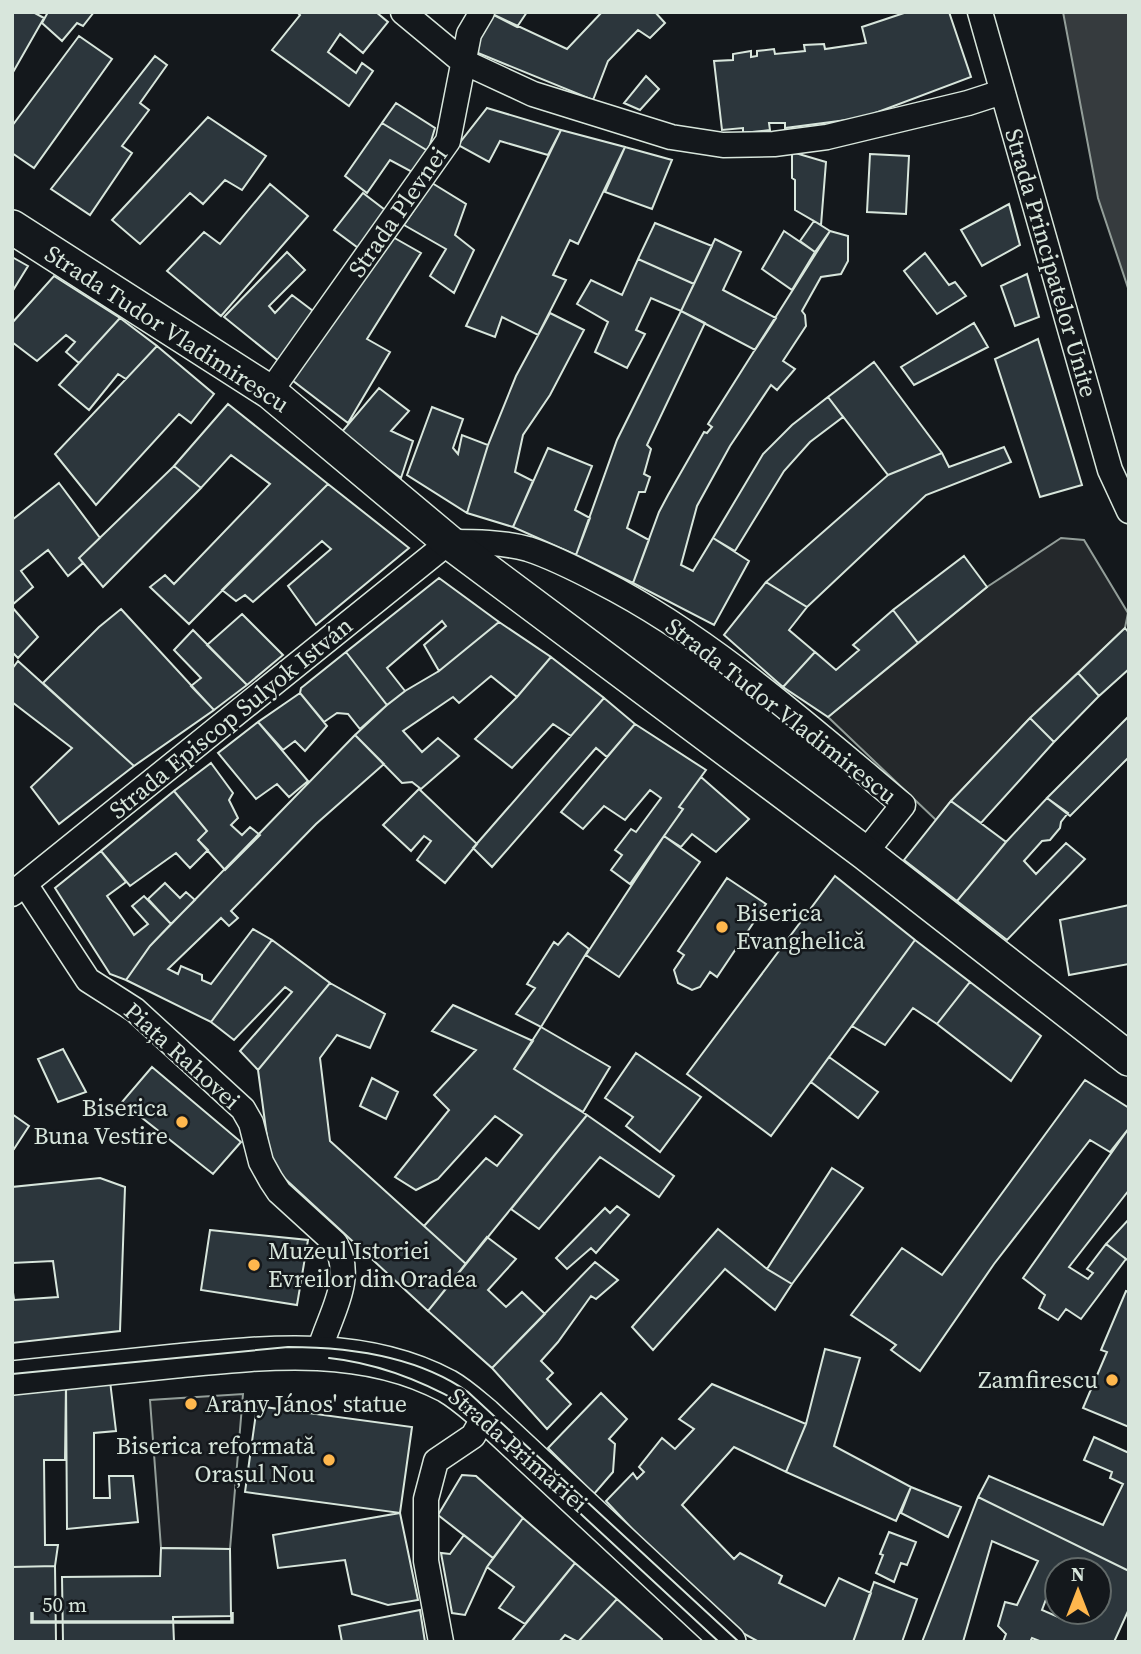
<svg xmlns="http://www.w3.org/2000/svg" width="1141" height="1654" font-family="'Source Serif 4',serif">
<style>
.green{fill:#202428;stroke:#939e99;stroke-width:2}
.parking{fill:#24282b;stroke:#939e99;stroke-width:2}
.water{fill:#363b3e;stroke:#939e99;stroke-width:2}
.building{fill:#2c363c;stroke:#d8e6dc;stroke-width:2;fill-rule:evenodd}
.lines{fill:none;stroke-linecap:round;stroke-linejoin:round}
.street-casing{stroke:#d8e6dc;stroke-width:27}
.secondary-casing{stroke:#d8e6dc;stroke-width:36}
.street{stroke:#14181c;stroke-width:24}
.secondary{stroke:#14181c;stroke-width:33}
.tram{stroke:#d8e6dc;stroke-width:2}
.poi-dot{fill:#ffb74d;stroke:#14181c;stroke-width:2.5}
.labels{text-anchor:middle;stroke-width:5;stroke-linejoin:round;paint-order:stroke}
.street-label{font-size:24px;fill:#d8e6dc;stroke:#14181c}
.poi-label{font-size:24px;fill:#d8e6dc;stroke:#14181c;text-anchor:start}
</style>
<rect width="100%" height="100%" fill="#14181c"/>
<path class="green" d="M243,1394L230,1549L161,1548L150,1400Z"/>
<path class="parking" d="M1061,538L1084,540L1128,613L1125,628L1030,718L951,801L936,820L828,717L987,587Z"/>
<path class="water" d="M1063,12H1129V291L1098,198Z"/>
<path class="building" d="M12,12H33L44,18L12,74Z
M48,12H94L83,26L77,23L62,41L42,23Z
M297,12H376L388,22L363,53L340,34L328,52L356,73L362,63L373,71L349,106L272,50L300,15Z
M488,12H527L517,27Z
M488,12L567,49L602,12H655L665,23L650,38L638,30L608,61L593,100L478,53L475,37Z
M907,12H949L971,77L862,118L785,128V123H769L770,130L743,133V128L722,130L714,61L733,60V54L751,51V57L757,56V51L774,49L775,54L805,51L804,45L824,44L825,49L866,43L862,27Z
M79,36L112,59L34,168L12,153V126Z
M155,56L167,65L140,103L149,110L122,146L132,153L90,215L51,189Z
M646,76L659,89L640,110L624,103Z
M396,103L435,128L428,151L382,123Z
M487,108L561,130L548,155L500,141L489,162L458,145Z
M208,117L266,156L242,190L225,180L203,204L190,193L140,244L112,220Z
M382,123L428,151L414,173L390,160L367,193L345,176Z
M561,130L625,147L578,244L570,240L553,275L566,280L538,335L502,317L495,337L466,326Z
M625,147L672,160L652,209L605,192Z
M792,152L826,162L821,225L795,210V180L792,178Z
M870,154L909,156L906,214L867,212Z
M432,183L466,204L455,235L474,250L454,293L430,276L446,249L404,225Z
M270,184L308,216L221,316L167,271L204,232L220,244Z
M363,193L389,213L361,250L334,230Z
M1009,204L1020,245L982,266L961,230Z
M814,221L830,231L815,252L800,241Z
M655,223L712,246L694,284L638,259Z
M784,231L815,252L792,290L762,269Z
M830,231L848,236V261L841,274L821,277L802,311L805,315L806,326L783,361L795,369L777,390L771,385L730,446L697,506L681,565L693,571L713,538L749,561L714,625L633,583L659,512L668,495L704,432L707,433L712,427L708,424Z
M391,236L421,253L367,339L390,352L348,423L288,377Z
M715,239L741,252L723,290L776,318L755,350L681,311Z
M287,252L305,270L269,306L275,313L292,295L313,311L280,362L224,317Z
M925,253L949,285L955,282L966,296L937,314L904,271Z
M12,257L28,266L12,292Z
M638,259L694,284L681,311L651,298L636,330L645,334L627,368L595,352L608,322L577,304L591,280L622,295Z
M1027,274L1039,317L1015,326L1001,286Z
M54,276L120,318L79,363L66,352L75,342L66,335L37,361L12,342V323Z
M681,311L705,323L647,445L651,449L644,474L650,477L645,492H639L627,528L649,540L633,583L576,555L617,440Z
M550,313L584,330L550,395L523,435L515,472L533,481L513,527L467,513L488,445L516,376Z
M120,318L157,346L126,379L118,374L89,410L59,385Z
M974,323L988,347L914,385L901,367Z
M1038,339L1082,485L1040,497L995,359Z
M157,346L214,394L191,423L179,414L96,505L55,454Z
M874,362L942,453L888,475L828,397Z
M379,388L409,411L391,431L413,441L401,478L340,434Z
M828,397L843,417L810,442L784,471L735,551L713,538L763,454L792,425Z
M228,404L328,484L189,624L150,587L165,575L174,584L270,484L231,455L201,488L174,466Z
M432,407L463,419L453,448L458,454L462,435L488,445L467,513L407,475Z
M1004,447L1011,462L926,495L807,607L766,582L888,475L942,453L949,467Z
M548,448L592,466L575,510L590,518L576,555L513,527Z
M174,466L201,488L103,587L79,558Z
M59,483L100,538L79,558L83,563L68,576L48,550L21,571L33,587L12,605V520Z
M328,484L409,548L316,625L288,586L331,549L322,541L253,602L245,595L236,601L222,590Z
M964,556L987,587L918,643L893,610Z
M439,578L499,622L439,671L424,645L446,626L442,621L387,668L405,691L387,705L346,652Z
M766,582L807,607L789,630L815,652L783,687L724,635Z
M12,607L38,637L18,658L12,652Z
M121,609L214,710L134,766L43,683L99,627Z
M893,610L918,643L828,717L783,687L815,652L836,670L859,650L853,645Z
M242,614L283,655L247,685L207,645Z
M499,622L551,657L517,697L491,676L459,703L453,697L403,731L422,752L438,738L459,756L421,789L412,782L402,783L355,735L387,705L405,691L439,671Z
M1125,628L1129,633V669L1099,696L1078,673Z
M193,630L247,685L214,710L191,686L201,678L174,650Z
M346,652L387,705L360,729L348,714L337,713L324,722L300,693L301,688Z
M551,657L604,698L571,736L553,724L512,768L475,739L517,697Z
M18,661L134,766L59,824L31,787L72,748L12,702V669Z
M1078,673L1099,696L1054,742L1030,718Z
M300,693L327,726L305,751L295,741L283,750L258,722Z
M604,698L635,724L607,757L596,748L492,867L473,848Z
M1129,716V757L1070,816L1047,798Z
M1030,718L1054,742L981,823L951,801Z
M258,722L308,781L289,797L277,784L256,799L218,753Z
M635,724L706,770L679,807L683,809L630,884L611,870L622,855L615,850L631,829L636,832L661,798L650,790L625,820L604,806L583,829L561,812Z
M355,735L384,764L316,824L231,911L238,918L229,926L221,918L168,969L178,974L181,966L202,975V980L211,984L253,929L272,940L211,1022L126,980L150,946Z
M211,763L233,793L229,800L238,818L231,825L242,835L250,827L260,835L225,870L198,840L207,831L174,791Z
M701,777L749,819L716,852L692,834L681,847L664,836L683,809L679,807Z
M419,789L477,844L445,883L417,860L431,841L424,836L411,851L383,825Z
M174,791L207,831L198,840L208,850L190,868L176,853L130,886L101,851Z
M1047,798L1068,813L1061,822L1060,828L1050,840L1042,841L1024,861L1036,874L1066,843L1085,859L1007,940L957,901L1006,842Z
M951,801L1006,842L957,901L904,860Z
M664,836L700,862L619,977L586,955Z
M101,851L126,882L107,896L134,935L148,924L132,906L144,896L171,924L150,946L126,980L110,974L55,888Z
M835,876L915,940L771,1136L687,1074Z
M727,878L766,904L717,977L710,972L700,987L692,990L678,983L674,970L684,955L678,951Z
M165,883L180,898L186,892L195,900L171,924L148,899Z
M1129,905V964L1069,975L1060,920Z
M568,933L589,949L541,1027L516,1014L535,988L527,984L554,942L558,945Z
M272,940L330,983L258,1070L240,1051L292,992L285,987L234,1040L211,1022Z
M915,940L970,982L937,1024L913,1008L885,1045L852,1026Z
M970,982L1041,1036L1011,1081L937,1024Z
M330,983L385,1014L370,1048L337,1035L320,1058L330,1141L466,1264L428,1311L282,1176L269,1152L258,1070Z
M453,1005L533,1041L514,1069L587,1115L466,1264L424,1226L486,1158L497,1166L522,1135L495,1116L438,1179L416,1190L395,1177L449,1110L434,1095L476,1050L432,1031Z
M541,1027L610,1067L583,1112L514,1069Z
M63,1049L86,1092L58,1102L38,1059Z
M636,1053L701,1097L660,1152L626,1126L633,1117L605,1098Z
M829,1057L878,1092L858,1118L811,1082Z
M152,1067L241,1142L213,1174L122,1102Z
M372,1078L398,1092L386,1119L360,1106Z
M1085,1080L1129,1108V1128L1110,1152L1090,1140L994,1264L920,1371L891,1350L896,1345L851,1315L902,1248L942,1275Z
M12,1114L29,1126L14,1149L12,1148Z
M587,1115L674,1176L659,1197L600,1157L539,1229L511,1209Z
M1129,1128V1190L1069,1267L1088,1279L1093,1273L1087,1269L1106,1244L1126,1259L1081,1319L1066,1309L1058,1320L1039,1308L1045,1295L1023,1278Z
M832,1168L863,1188L792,1284L767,1269Z
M100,1178L125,1187L120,1331L12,1343V1285L14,1300L58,1297L53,1261L12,1263V1187Z
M617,1206L629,1215L596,1253L591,1248L567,1269L556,1258L605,1208L610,1213Z
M1129,1219V1261L1106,1244Z
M718,1229L767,1269L792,1284L775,1310L725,1269L653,1350L632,1327Z
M210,1230L308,1240L297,1305L201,1290Z
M487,1237L516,1259L488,1290L506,1307L522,1292L545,1314L492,1368L428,1311Z
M595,1262L618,1280L596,1299L591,1296L558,1342L541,1361L553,1373L547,1379L571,1404L547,1429L492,1368Z
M1126,1291L1129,1292V1427L1083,1408L1107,1352L1101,1350Z
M825,1349L860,1358L834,1446L911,1487L896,1521L786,1472L806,1424Z
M110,1381L116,1431L94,1433V1498H110L109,1476H133L138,1522L67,1529L66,1383Z
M66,1383L65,1460H44L45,1545H58L55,1566L12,1567V1389Z
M712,1384L806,1424L786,1472L734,1447L682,1505L734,1559L740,1553L782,1576L779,1583L825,1606L839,1578L871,1593L853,1642H759L717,1619L606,1501L633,1473L637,1479L644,1472L639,1467L662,1438L675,1449L694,1429L679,1419Z
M601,1393L627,1419L609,1439L615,1444L613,1472L594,1494L548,1448Z
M257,1406L412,1427L400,1513L245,1492Z
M1094,1437L1129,1453V1571L978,1497L989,1476L1103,1525L1123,1484L1110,1478L1112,1472L1084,1460Z
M462,1475L476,1476L523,1518L493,1558L438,1515Z
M911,1487L961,1507L948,1537L901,1513Z
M978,1497L1129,1571V1609L1114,1642H1042L1032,1638L1030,1642H1003L1006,1634L998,1626L1005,1602L1017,1605L1038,1561L992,1541L963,1642H922ZM1057,1570H1099V1612H1069L1065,1620L1042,1610Z
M400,1513L418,1600L388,1605L352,1594L345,1560L278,1568L273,1535Z
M523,1518L575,1563L525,1624L499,1608L514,1587L487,1567Z
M889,1532L916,1542L907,1565L901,1563L894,1582L876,1573L883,1555L880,1554Z
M464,1535L493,1558L487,1567L465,1615L452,1613L441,1553L450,1554Z
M161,1548L230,1549L231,1616L173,1617L174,1642H63L62,1577L160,1576Z
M575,1563L617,1599L578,1642L565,1635L559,1642H511Z
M55,1566L56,1642H12V1567Z
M874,1582L917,1599L902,1642H853Z
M617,1599L662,1639L661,1642H578Z
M420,1610L425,1642H342L339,1626Z"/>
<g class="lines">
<g class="street-casing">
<path id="street" d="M403,12L462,61L533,94L671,137L723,145L774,144L827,137L968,103L1002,92
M980,12L1110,470L1129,511
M270,392L448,141L469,34L482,12
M25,884L88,980L135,1010L243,1109L251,1123L261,1162L271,1180L279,1192L335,1243C356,1280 329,1315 319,1352
M12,894L449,542C476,542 502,542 528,549C553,557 578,570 601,582C709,637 810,727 903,805L865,853
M441,1642L426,1561V1499L436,1461L473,1436L485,1415"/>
</g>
<g class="secondary-casing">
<path id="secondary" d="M12,227L270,392L449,542L865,853L1129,1059
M12,1378C67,1372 122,1367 176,1361C267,1352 363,1341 447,1386C461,1394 473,1405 485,1415L729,1642"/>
</g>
<use href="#street" class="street"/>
<use href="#secondary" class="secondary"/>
<path class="tram" d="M329,1358C376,1363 420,1380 461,1403L719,1642
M12,1374L288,1347C350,1347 417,1356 468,1392L739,1642"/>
</g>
<g class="poi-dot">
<circle cx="722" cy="927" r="7"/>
<circle cx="182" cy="1122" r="7"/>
<circle cx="254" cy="1265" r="7"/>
<circle cx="1112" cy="1380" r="7"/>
<circle cx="191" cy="1404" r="7"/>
<circle cx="329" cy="1460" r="7"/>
</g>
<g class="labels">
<g class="street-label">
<text transform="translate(398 212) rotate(-55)" y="8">Strada Plevnei</text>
<text transform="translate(1051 263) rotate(74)" y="8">Strada Principatelor Unite</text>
<text transform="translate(167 329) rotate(33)" y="8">Strada Tudor Vladimirescu</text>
<text transform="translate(781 711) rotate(38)" y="8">Strada Tudor Vladimirescu</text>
<text transform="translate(231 718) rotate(-39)" y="8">Strada Episcop Sulyok István</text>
<text transform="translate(182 1056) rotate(42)" y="8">Piața Rahovei</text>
<text transform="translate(518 1450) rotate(41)" y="8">Strada Primăriei</text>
</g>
<g class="poi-label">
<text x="736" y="921">Biserica<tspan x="736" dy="28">Evanghelică</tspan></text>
<text x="168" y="1116" text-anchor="end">Biserica<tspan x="168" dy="28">Buna Vestire</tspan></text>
<text x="268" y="1259">Muzeul Istoriei<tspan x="268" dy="28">Evreilor din Oradea</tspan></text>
<text x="1098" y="1388" text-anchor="end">Zamfirescu</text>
<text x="205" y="1412">Arany János' statue</text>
<text x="315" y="1454" text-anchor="end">Biserica reformată<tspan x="315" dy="28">Orașul Nou</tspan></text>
</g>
</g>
<rect width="1141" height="1654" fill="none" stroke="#d8e6dc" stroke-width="28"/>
<g transform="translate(1078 1591)"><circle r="33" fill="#14181c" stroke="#626a69" stroke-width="2"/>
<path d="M0-5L12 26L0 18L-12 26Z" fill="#ffb74d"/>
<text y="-10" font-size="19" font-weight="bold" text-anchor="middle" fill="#d8e6dc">N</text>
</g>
<path d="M32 1612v10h200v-10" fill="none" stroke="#d8e6dc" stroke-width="3.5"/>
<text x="42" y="1612" font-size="21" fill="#d8e6dc" stroke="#14181c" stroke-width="5" paint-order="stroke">50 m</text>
</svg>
